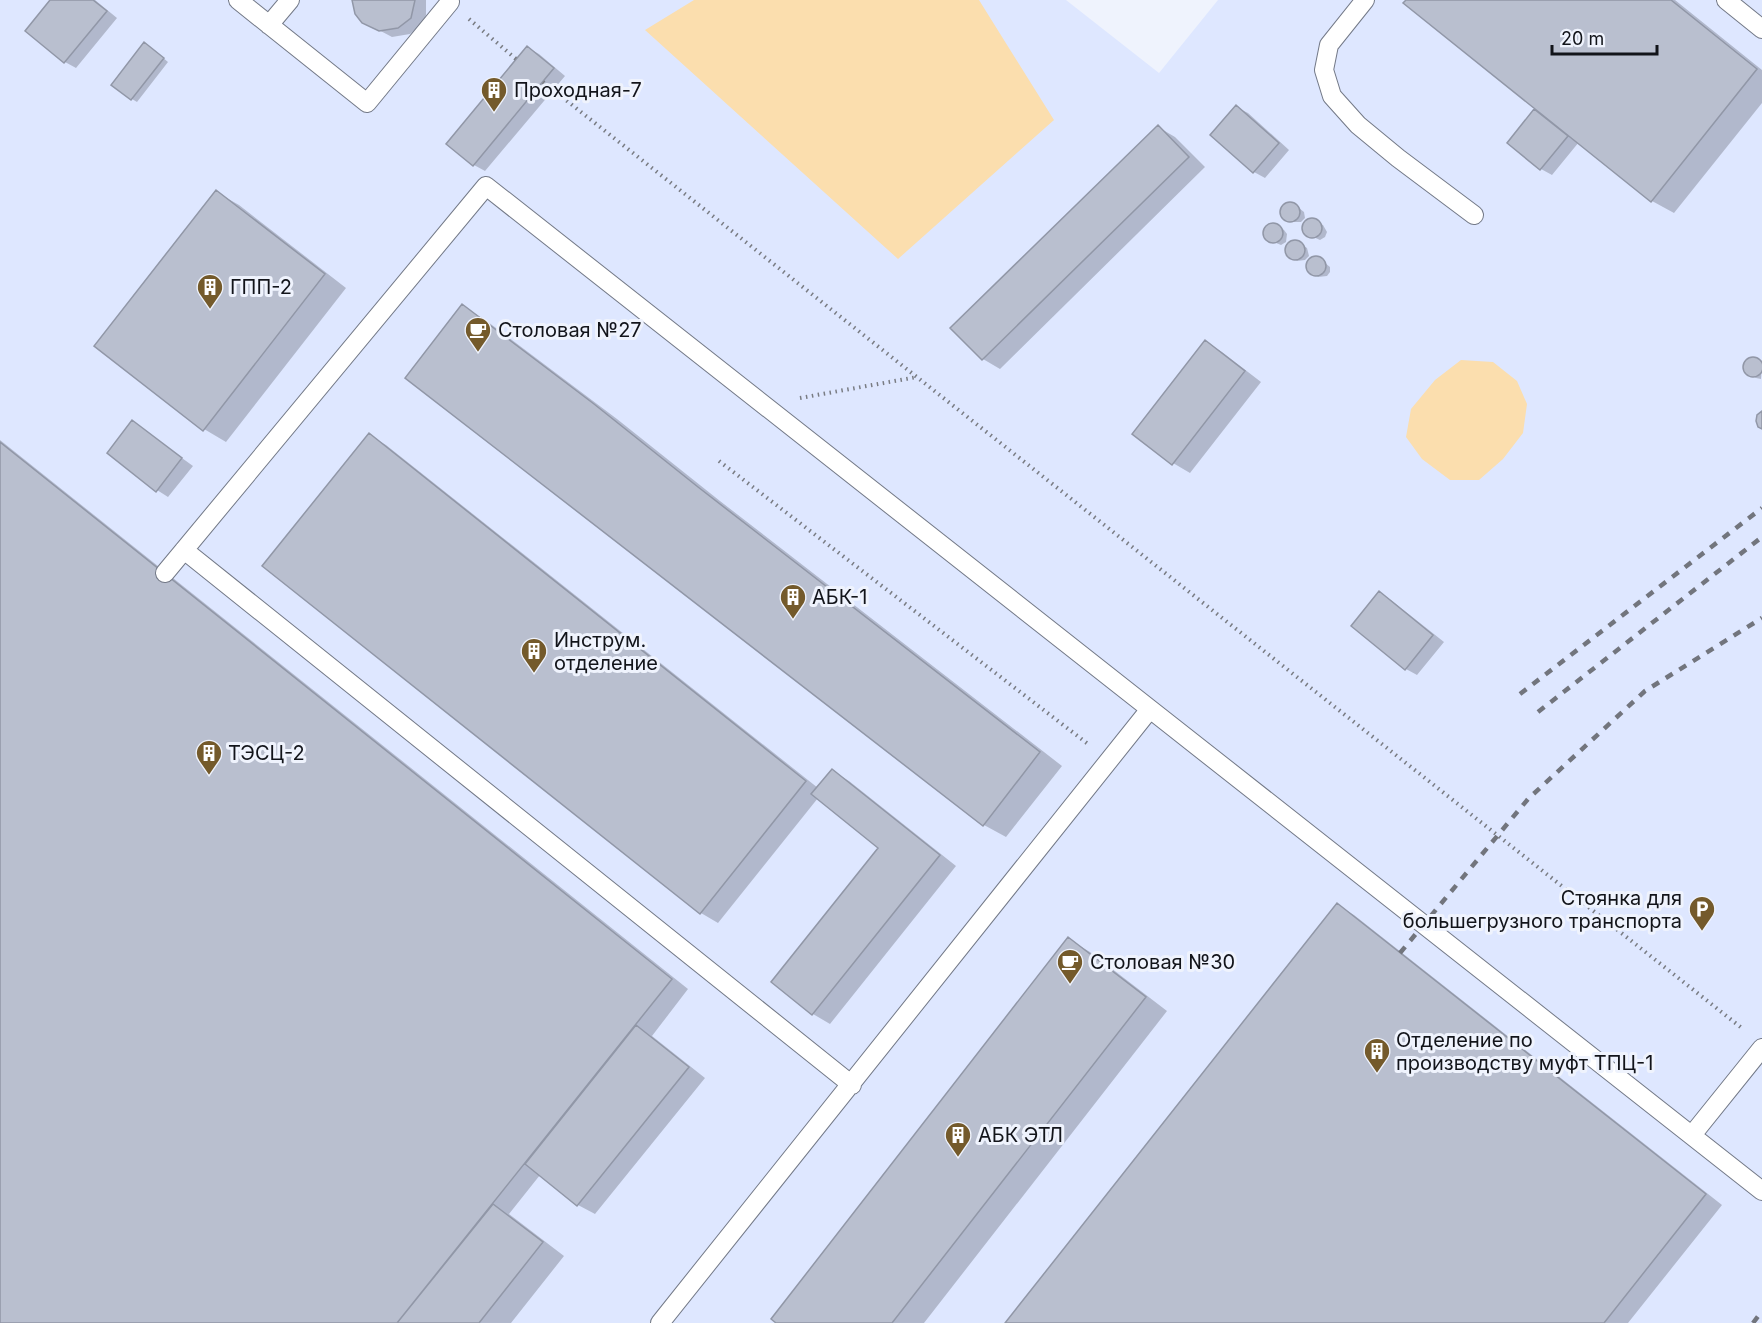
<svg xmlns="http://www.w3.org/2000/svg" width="1762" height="1323" font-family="Inter,sans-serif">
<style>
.built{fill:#dee7ff}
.green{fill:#fbdeae}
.shadow{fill:#0003}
.building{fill:#b9bfcf;stroke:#9197a7;stroke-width:1.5}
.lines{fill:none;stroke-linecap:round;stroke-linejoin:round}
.service-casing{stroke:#737987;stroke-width:20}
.path{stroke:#797c83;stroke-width:4;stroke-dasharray:1.5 4.5;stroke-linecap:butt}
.service{stroke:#fff;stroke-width:18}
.rail{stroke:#72757d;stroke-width:4.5;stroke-dasharray:8 8;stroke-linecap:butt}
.labels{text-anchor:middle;stroke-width:6;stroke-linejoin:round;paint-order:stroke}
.poi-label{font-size:20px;fill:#12141a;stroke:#eff3fd;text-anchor:start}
</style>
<rect width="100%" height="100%" fill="#eff3fd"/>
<path class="built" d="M0,0H1066L1159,73L1218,0H1762V1323H0Z"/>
<path class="green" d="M694,0H979L1054,120L898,259L645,30Z
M1461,360L1493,362L1517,381L1527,404L1523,433L1503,459L1479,480H1450L1422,459L1406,437L1411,409L1435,380Z"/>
<path class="shadow" d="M52,0H95L117,18L76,68L65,62L27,31Z
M354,0H426V15L422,24L410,34L392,37L375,28Z
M1408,0H1675L1762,70V103L1674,213L1652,201L1579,142L1552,175L1541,169L1535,111L1542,115L1543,113Z
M150,47L168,62L137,102L132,99Z
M528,48L539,54L565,76L485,171L474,165Z
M1236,107L1248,113L1289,150L1265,178L1254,172Z
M1158,127L1175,137L1205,167L1000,369L983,359Z
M216,192L239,205L346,288L226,442L204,429Z
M1288,204L1295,205L1304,212L1305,218L1301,222H1292L1283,215L1282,209Z
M1309,220L1323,225L1327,232L1325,237L1320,240L1309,235L1305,231L1304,226Z
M1270,225L1278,226L1284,230L1287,234L1286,242L1281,245L1269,240L1266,236V228Z
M1292,242H1297L1307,248L1309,256L1305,260L1297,261L1287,253V248Z
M1314,258H1319L1330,267V272L1327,276L1318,277L1309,269L1308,264Z
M462,306L484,319L617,419L720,501L1062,766L1006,837L984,825Z
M1205,342L1222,352L1261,382L1190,473L1173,463Z
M1750,360L1762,363L1761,379L1756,378L1746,371L1747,363Z
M132,422L193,466L168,497L157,490Z
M369,435L386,445L818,788L832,771L849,781L956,866L830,1024L813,1014L880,848L818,798L718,923L701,913Z
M0,440L688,989L652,1036L705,1078L595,1214L578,1205L540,1175L509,1214L564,1256L511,1323H0Z
M1379,593L1391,600L1444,642L1417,675L1406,669Z
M1337,905L1354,915L1722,1205L1628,1323H1007Z
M1068,939L1090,952L1167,1011L924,1323H778Z"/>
<path class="building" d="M50,0H93L107,11L64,63L25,31Z
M352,0H415L411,18L398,28L379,31L362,23L355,14Z
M1406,0H1671L1757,69L1651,202L1403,3Z
M144,42L164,58L131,100L111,85Z
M527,46L554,68L473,166L446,144Z
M1236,105L1279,143L1253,173L1210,135Z
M1534,109L1568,136L1540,170L1507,143Z
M1158,125L1189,157L982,360L950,328Z
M216,190L325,274L203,431L94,346Z
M1280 212a10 10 0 1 1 20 0a10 10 0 1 1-20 0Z
M1302 228a10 10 0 1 1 20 0a10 10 0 1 1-20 0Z
M1263 233a10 10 0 1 1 20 0a10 10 0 1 1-20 0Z
M1285 250a10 10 0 1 1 20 0a10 10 0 1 1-20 0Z
M1306 266a10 10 0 1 1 20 0a10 10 0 1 1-20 0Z
M462,304L594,404L698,487L1040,752L983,826L405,378Z
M1205,340L1245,371L1172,465L1132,434Z
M1743 367a10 10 0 1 1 20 0a10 10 0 1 1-20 0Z
M1762,411V429L1758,427L1756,421L1757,415Z
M132,420L182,458L156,492L107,453Z
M369,433L806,781L700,914L262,566Z
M0,442L672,979L397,1323H0Z
M1379,591L1433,635L1405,670L1351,626Z
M832,769L940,855L812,1015L771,982L878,848L811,794Z
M1337,903L1706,1194L1604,1323H1005Z
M1068,937L1146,997L892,1323H776L771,1319Z
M636,1025L689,1067L577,1206L525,1164Z
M493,1204L543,1242L479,1323H397Z"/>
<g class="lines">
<g class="service-casing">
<path id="service" d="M238,0L367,103L450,2
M1365,0L1329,45L1324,70L1332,96L1358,125L1398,158L1474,215
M1726,0L1762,29
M269,25L290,0
M184,550L852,1085
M165,573L486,186L1150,709
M1692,1135L1762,1048
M660,1323L1150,709L1762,1191"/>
</g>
<path class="path" d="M469,19L516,59
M543,82L1743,1029
M800,398L917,377
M719,461L1088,744"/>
<use href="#service" class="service"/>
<path class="rail" d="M1520,694L1762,508
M1538,712L1762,537
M1400,953L1528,799L1645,691L1762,618
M1753,1323L1762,1311"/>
</g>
<defs>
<g id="building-pin" transform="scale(1.35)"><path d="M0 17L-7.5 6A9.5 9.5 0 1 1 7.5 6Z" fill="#745a2b" stroke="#eff3fd"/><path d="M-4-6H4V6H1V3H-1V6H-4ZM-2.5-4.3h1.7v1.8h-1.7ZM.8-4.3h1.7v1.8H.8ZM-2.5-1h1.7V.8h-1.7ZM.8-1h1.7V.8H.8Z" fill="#fff"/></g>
<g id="cafe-pin" transform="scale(1.35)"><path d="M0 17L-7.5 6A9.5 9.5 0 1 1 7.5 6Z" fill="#745a2b" stroke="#eff3fd"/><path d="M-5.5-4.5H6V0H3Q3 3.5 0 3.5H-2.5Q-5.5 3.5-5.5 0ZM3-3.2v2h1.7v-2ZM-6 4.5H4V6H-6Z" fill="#fff"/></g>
<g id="parking-pin" transform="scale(1.35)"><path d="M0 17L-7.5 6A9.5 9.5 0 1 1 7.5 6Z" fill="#745a2b" stroke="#eff3fd"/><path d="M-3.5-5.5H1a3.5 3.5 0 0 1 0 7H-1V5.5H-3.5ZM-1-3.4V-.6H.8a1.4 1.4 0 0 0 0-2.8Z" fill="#fff"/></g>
</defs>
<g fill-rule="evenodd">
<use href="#building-pin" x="494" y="90"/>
<use href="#building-pin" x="210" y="287"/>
<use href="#cafe-pin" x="478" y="330"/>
<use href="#building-pin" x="793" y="597"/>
<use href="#building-pin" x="534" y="651"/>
<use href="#building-pin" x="209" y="753"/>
<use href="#parking-pin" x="1702" y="909"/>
<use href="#cafe-pin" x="1070" y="962"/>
<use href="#building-pin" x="1377" y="1051"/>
<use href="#building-pin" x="958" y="1135"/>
</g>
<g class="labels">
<g class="poi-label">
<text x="514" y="97">Проходная-7</text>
<text x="230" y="294">ГПП-2</text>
<text x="498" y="337">Столовая №27</text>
<text x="812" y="604">АБК-1</text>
<text x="554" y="647">Инструм.<tspan x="554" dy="23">отделение</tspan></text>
<text x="228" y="760">ТЭСЦ-2</text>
<text x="1682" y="905" text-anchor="end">Стоянка для<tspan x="1682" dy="23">большегрузного транспорта</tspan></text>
<text x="1090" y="969">Столовая №30</text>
<text x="1396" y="1047">Отделение по<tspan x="1396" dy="23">производству муфт ТПЦ-1</tspan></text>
<text x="978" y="1142">АБК ЭТЛ</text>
</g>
</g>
<path d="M1552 45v9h105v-9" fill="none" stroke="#12141a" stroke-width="3"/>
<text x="1561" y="45" font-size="18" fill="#12141a" stroke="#eff3fd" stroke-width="4.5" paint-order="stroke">20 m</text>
</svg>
